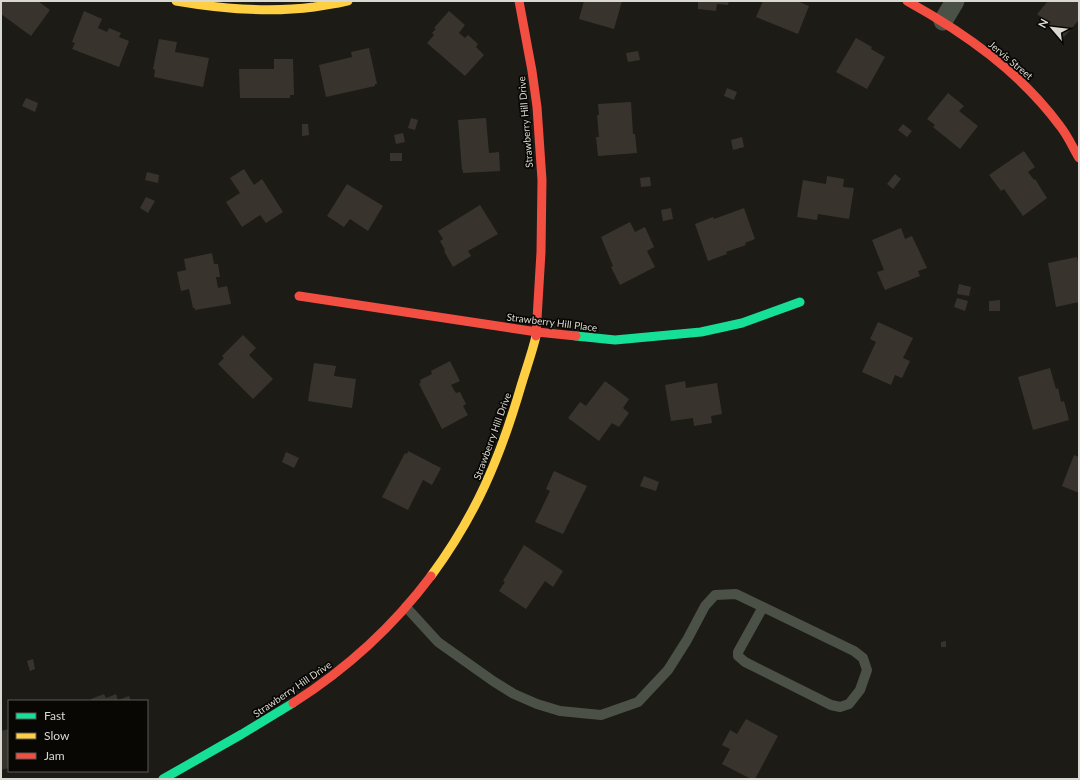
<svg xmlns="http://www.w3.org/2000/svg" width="1080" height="780" font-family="Lato,sans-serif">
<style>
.building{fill:#38342d}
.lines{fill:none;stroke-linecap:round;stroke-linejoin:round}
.lane{stroke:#4b5147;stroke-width:10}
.street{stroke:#4b5147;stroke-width:19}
.fast{stroke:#16e098;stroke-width:9}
.slow{stroke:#ffcf43;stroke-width:9}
.jam{stroke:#f24e42;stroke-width:9}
.labels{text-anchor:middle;stroke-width:3.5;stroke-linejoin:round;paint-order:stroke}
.street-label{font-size:10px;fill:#d9d9d2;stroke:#080704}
</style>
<rect width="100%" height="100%" fill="#1c1b16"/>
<path class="building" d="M1,1H38L50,10L31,36L1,14Z
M584,1H622L614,29L579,19Z
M698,1H729L728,5L717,4L716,11L698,9Z
M763,1H797L809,6L798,34L756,17Z
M1048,1H1079V20L1064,37L1037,14Z
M84,11L102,19L98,28L107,32L109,28L121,33L119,37L129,41L119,67L72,49L75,43L72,42Z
M449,11L465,25L459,33L465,38L468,35L478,44L476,47L484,55L465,76L427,43L434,35L432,33L436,29L434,28Z
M856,38L872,47L871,49L885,57L867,89L836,72Z
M159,39L177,42L175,52L209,58L203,87L154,77L155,70L153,69Z
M369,48L377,84H375V86L326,97L319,65L352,57L351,52Z
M638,51L640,60L628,62L626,53Z
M274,59H293L294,95H290V98H240L239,69H274Z
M727,88L737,92L734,100L724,96Z
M948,93L964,106L959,111L978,126L960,149L933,127L935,125L927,119Z
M26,98L38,103L35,112L22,106Z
M631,102L633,134H635L637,153L598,156L596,137H599L597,115H599L598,104Z
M411,118L418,120L415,130L408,128Z
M486,118L489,153L499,152L500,171L463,173V170H462L458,120Z
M302,124H308L309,135L302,136Z
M903,124L912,131L907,137L898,130Z
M403,133L405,142L396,144L394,135Z
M742,137L744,147L733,150L731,140Z
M1024,151L1035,167L1028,172L1034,180L1035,179L1047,198L1023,216L1004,189L1001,191L989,175Z
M390,153H402V161H390Z
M244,169L254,185L262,179L283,212L266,223L260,215L242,227L226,202L240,193L230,178Z
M147,172L159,175L158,183L145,180Z
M895,174L901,179L893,189L887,184Z
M827,176L844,179L843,187L854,188L849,219L818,214L817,220L797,217L803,180L826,184Z
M650,177L651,186L641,187L640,178Z
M347,184L383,206L368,231L350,219L344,227L327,216Z
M146,197L155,201L148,213L140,208Z
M480,205L498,234L468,251L471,256L453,267L444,251L445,250L440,241L443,239L438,231Z
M671,208L673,219L663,221L661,210Z
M744,208L755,239L745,243L746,245L726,252L727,254L708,261L695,224L713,217L714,219Z
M630,222L635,232L645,227L654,247L647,251L655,267L620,285L611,267L613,266L601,237Z
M901,228L905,239L912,236L927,268L918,271L920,276L885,290L877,272L884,270L872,240Z
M212,253L214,264H218L220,277H216L218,288L227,286L231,304L195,310V308H193L189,289L181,291L177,272L186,270L184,259Z
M1077,257L1079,267V302L1056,307L1048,263Z
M959,284L971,287L969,296L957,294Z
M957,298L968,301L965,311L954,307Z
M1000,300V311H989V301Z
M878,322L913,338L903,358L910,361L902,378L895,375L891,385L862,372L876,342L870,339Z
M243,335L256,348L249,355L273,379L253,399L218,364L224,358L222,356Z
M450,361L460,381L451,385L456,393L460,392L466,404L463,406L468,415L442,429L419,384L421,382L420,380L432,374L431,371Z
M314,363L336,366L334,376L356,379L352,408L308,401Z
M1050,368L1056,389L1058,388L1061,402L1064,401L1069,420L1033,430L1018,377Z
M605,381L629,399L623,408L629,413L619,427L612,423L599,441L568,418L580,402L586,406Z
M685,381L686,388L717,383L722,414L711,416L712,423L694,426L693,418L671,421L665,385Z
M408,451L441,468L432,485L423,480L408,510L382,497L405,453L407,454Z
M286,452L299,458L294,468L282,462Z
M1074,455L1079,457V493L1062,486Z
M554,471L587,486L563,534L535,522L550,491L546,489Z
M644,476L659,482L656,491L640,486Z
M524,545L563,571L553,587L545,581L526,609L499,591L505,582L503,581Z
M946,641V647H941V642Z
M33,659L35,669L30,671L27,661Z
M104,694L106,698L116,694L118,700L129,696L131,701H92L91,699Z
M746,719L778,736L755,779H751L722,764L730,749L722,745L730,730L737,734Z
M9,729V768L1,770V731Z"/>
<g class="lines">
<path class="lane" d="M406,607L438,642L493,681L514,694L537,704L560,711L601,715L638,702L668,670L687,640L705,606L715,595L736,594L854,651L863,658L867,670L860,690L849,704L840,707L831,705L745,662L738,656V652L763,607"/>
<path class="street" d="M943,21L955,1"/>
<path class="fast" d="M576,336L615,340L701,332L742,323L800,302
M163,779L242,734L293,703"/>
<path class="slow" d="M176,1C222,9 268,13 314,7C326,5 337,4 348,1
M431,576C476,515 500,458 521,386C526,369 532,353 536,336"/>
<path class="jam" d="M519,1L532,71L537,107L542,180L541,252L536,336
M907,1C965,33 1020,72 1060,126C1068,136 1073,148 1079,158
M299,296L537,332L576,336
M293,703C348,668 392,628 431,576"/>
</g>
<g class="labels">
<g class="street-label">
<text transform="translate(1011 60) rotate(40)" y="4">Jervis Street</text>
<text transform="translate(525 122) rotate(-95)" y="4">Strawberry Hill Drive</text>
<text transform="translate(552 322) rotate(7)" y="4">Strawberry Hill Place</text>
<text transform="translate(492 436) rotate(-70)" y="4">Strawberry Hill Drive</text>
<text transform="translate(292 689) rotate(-34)" y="4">Strawberry Hill Drive</text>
</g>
</g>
<rect width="1080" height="780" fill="none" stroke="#d9d9d2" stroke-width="4"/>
<rect x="8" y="700" width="140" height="72" fill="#080704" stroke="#5c5b56"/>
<rect x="16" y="713" width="20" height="6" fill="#16e098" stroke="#5c5b56"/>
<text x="44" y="720" font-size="12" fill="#d9d9d2">Fast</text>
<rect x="16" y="733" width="20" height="6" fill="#ffcf43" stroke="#5c5b56"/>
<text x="44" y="740" font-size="12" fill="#d9d9d2">Slow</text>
<rect x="16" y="753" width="20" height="6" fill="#f24e42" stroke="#5c5b56"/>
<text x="44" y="760" font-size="12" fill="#d9d9d2">Jam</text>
<g transform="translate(1052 28) rotate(298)" stroke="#080704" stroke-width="3" paint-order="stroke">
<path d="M0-3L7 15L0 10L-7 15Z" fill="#d9d9d2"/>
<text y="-6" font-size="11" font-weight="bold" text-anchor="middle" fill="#d9d9d2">N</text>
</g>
</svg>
